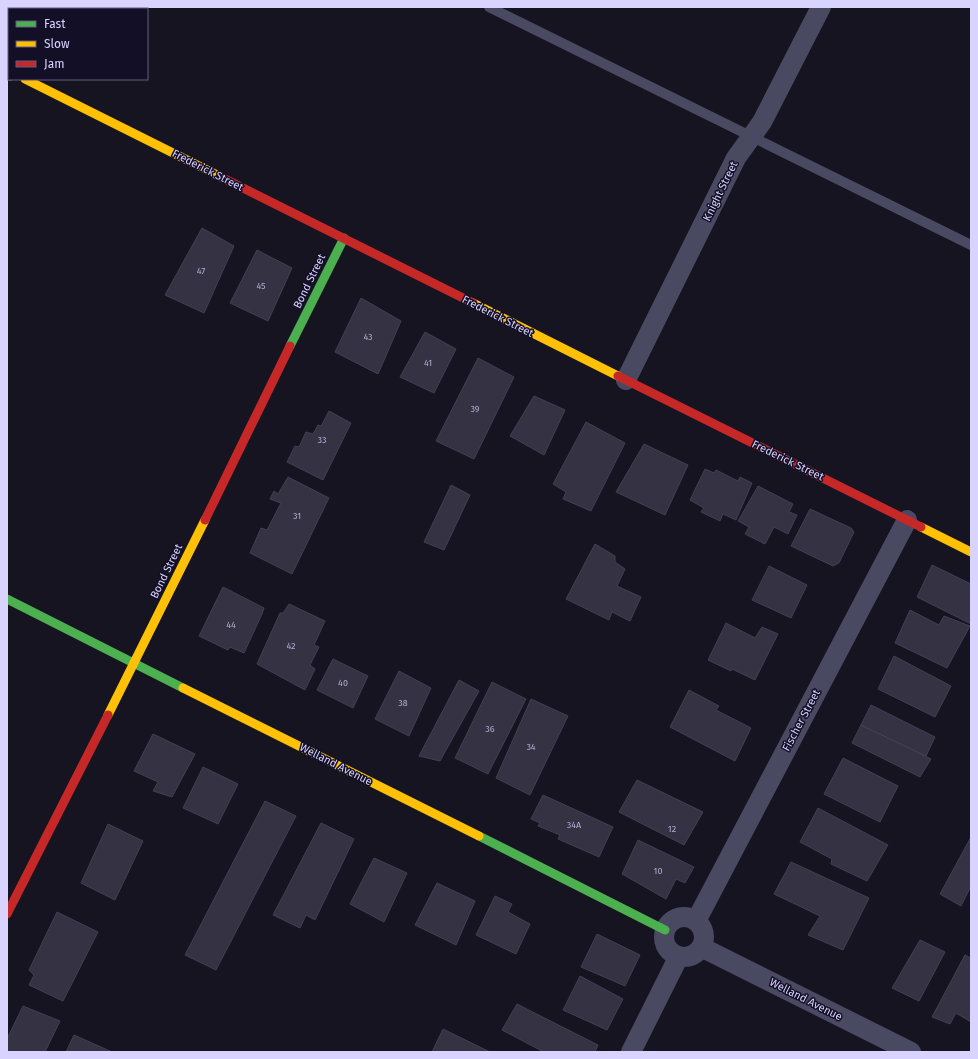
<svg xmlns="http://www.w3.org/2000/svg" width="978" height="1059" font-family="'Fira Sans',sans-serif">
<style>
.building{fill:#343243;stroke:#433f54}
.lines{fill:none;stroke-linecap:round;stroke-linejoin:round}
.lane{stroke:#4a4962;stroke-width:10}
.street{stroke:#4a4962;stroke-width:20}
.fast{stroke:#4caf50;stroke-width:9}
.slow{stroke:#ffc107;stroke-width:9}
.jam{stroke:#c62828;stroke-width:9}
.labels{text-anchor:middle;stroke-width:3;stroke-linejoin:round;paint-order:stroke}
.number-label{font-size:9px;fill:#b0acd0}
.street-label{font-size:11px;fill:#d9d4ff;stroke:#130f26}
</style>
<rect width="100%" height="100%" fill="#161421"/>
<path class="building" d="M202,228L234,246L204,313L165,295Z
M257,250L292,268L268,321L230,303Z
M361,298L401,321L378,374L335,352Z
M425,332L456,349L434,393L400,377Z
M478,358L514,377L474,459L436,441Z
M534,396L565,410L544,455L510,436Z
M329,411L351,423L323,480L287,462L295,446L299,447L306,432L313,434L318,425L321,426Z
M586,422L625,443L591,511L563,499L566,492L553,484Z
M644,444L688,465L665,515L616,492Z
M705,469L714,473L716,470L738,481L740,477L752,483L736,520L723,514L720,521L701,512L704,508L690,500Z
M288,477L329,498L292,574L250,553L261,528L267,530L281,503L270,499L274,491L278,494Z
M451,485L470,495L444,550L424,542Z
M758,486L793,504L789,512L797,515L788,534L774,527L765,544L745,534L749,527L738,521Z
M810,509L851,528L854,532L839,563L833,566L791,546Z
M595,544L615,556V562L625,569L617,586L641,597L630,621L612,612L609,620L566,599Z
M932,565L971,584V624L917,597Z
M769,566L807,585L791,618L752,600Z
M223,587L264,608L262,614L244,653L230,647L228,650L199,636Z
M289,604L325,621L314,645L319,647L310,665L315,669L305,690L257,664L280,613H283Z
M910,610L939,625L944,616L970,626L947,668L895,643Z
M726,623L755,638L762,627L778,634L755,680L732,669L731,671L708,660Z
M894,656L951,686L935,717L878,689Z
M333,659L368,676L353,708L317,690Z
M399,671L431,688L409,736L375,719Z
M459,680L479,691L440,761L419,756Z
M492,682L526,699L488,774L455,758Z
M689,690L719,706L716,710L751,728L735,761L670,727Z
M531,699L568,716L530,795L496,778Z
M871,705L935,737L926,756L861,725Z
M861,725L931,759L920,777L852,743Z
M153,734L195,754L172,797L153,791L158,782L134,771Z
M843,758L898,786L880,822L824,794Z
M203,767L238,784L218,824L183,808Z
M637,780L703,812L684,845L619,812Z
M543,795L613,827L599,857L558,839L560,835L538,826L540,823L531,819Z
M265,801L296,816L216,970L185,955Z
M818,808L888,845L867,881L831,864L832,859L800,842Z
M321,823L354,839L315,920L306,915L300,928L273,915Z
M108,824L143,841L115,900L81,883Z
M971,837V886L961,906L940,894Z
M638,840L694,867L685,883L676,879L666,899L622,874Z
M374,858L407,873L384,922L350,904Z
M791,862L869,898L843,950L808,935L820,916L774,894Z
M437,883L475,901L456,945L415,925Z
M495,896L512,904L508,912L530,924L516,954L476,935Z
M57,912L98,932L63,1001L29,985L34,975L29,970Z
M597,934L640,955L625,986L581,967Z
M920,940L945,952L919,1001L892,988Z
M965,955L971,958V1022L956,1013L950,1024L932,1017Z
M580,976L623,999L607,1030L563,1010Z
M517,1004L598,1045L595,1052H542V1051L502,1030Z
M23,1006L60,1021L45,1052H10L7,1051V1039Z
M443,1029L490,1052H432Z
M74,1035L112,1052H66Z"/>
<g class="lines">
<path class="lane" d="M489,7L971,245"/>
<path class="street" d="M7,70L9,71
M626,380L736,158L762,122L821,7
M664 937a20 20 0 1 1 40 0a20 20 0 1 1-40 0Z
M696,921L907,520
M701,947L911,1052
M631,1052L679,956"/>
<path class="fast" d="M290,346L344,238
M7,599L183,688
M479,836L665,930"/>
<path class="slow" d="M25,79L221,177
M473,303L618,376
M921,527L971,552
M183,688L479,836
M108,715L205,520"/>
<path class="jam" d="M221,177L473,303
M618,376L921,527
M205,520L290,346
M7,914L108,715"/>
</g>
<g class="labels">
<g class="number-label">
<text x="201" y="274">47</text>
<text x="261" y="289">45</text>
<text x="368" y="340">43</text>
<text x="428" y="366">41</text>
<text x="475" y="412">39</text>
<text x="322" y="443">33</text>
<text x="297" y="519">31</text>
<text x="231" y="628">44</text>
<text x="291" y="649">42</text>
<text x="343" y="686">40</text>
<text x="403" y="706">38</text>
<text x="490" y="732">36</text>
<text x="531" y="750">34</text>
<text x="574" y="828">34A</text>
<text x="672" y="832">12</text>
<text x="658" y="874">10</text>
</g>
<g class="street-label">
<text transform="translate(208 170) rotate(27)" y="4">Frederick Street</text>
<text transform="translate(720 191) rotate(-64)" y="4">Knight Street</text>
<text transform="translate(309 281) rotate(-64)" y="4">Bond Street</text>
<text transform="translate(498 316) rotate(27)" y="4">Frederick Street</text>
<text transform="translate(788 460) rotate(26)" y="4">Frederick Street</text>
<text transform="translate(166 571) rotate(-64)" y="4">Bond Street</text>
<text transform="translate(801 720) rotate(-62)" y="4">Fischer Street</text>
<text transform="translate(336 764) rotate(27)" y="4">Welland Avenue</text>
<text transform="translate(806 999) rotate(27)" y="4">Welland Avenue</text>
</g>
</g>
<rect width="978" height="1059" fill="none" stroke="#d9d4ff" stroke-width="16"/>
<rect x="8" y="8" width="140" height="72" fill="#130f26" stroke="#625e7d"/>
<rect x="16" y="21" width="20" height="6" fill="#4caf50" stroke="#625e7d"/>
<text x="44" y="28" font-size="12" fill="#d9d4ff">Fast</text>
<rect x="16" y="41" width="20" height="6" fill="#ffc107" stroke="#625e7d"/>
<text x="44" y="48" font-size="12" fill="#d9d4ff">Slow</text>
<rect x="16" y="61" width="20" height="6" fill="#c62828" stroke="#625e7d"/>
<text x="44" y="68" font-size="12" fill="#d9d4ff">Jam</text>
</svg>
